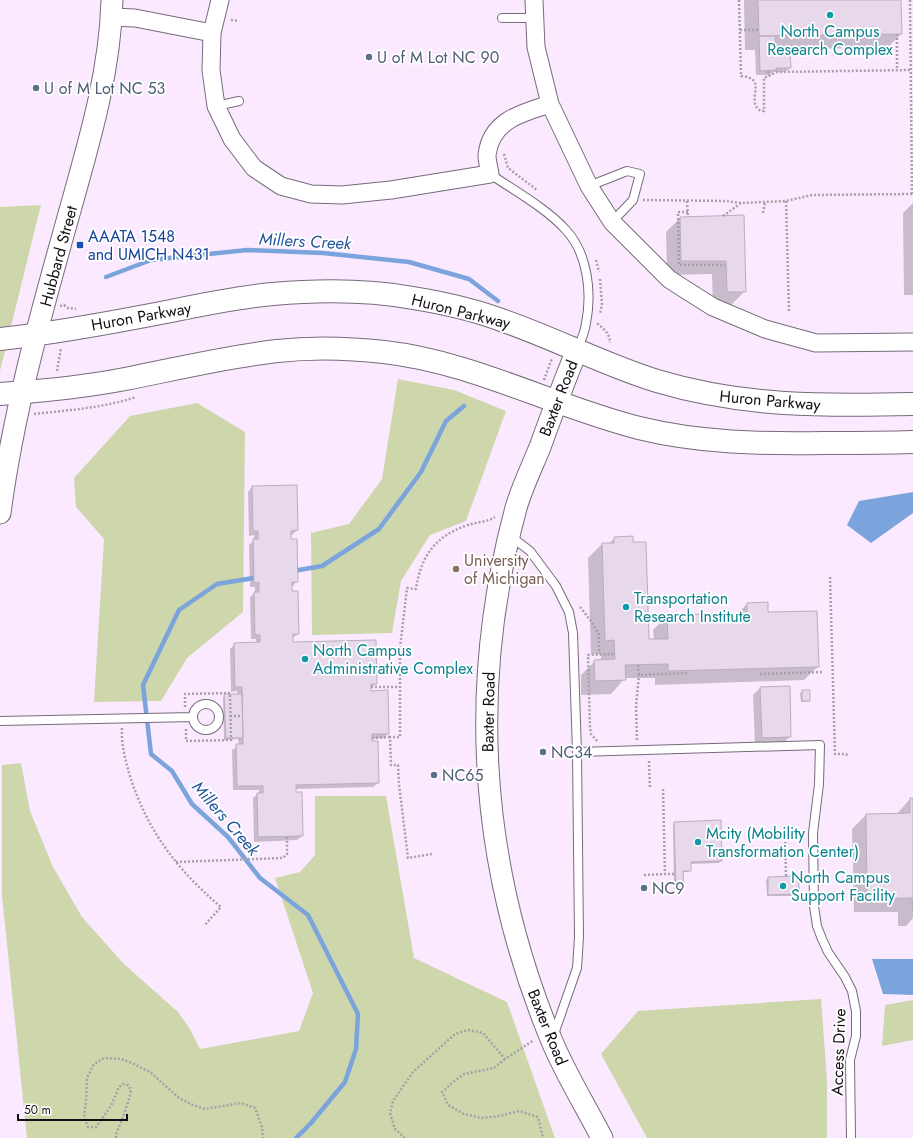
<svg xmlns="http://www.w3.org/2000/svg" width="913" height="1138" font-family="Jost,sans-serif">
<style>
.built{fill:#fbeaff}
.green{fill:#ced7ac}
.water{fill:#7ca4dc}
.shadow{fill:#0003}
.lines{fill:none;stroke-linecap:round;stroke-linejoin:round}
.stream{stroke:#7ca4dc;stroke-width:4.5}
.building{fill:#e7d8eb;stroke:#bbacbe}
.service-casing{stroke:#776a7b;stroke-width:10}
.minor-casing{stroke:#776a7b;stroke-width:19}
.tertiary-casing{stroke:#776a7b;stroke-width:23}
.secondary-casing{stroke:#776a7b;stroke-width:24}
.path{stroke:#a5a1a6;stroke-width:2.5;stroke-dasharray:2 2;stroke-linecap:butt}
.service{stroke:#fff;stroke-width:8}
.minor{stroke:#fff;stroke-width:17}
.tertiary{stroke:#fff;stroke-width:21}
.secondary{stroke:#fff;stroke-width:22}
.culture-dot{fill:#0f9aa8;stroke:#fff;stroke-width:1.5}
.service-dot{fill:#5c6f8a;stroke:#fff;stroke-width:1.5}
.transit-dot{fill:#1a4fb4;stroke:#fff;stroke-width:1.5}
.education-dot{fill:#8d6e63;stroke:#fff;stroke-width:1.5}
.labels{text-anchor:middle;stroke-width:3.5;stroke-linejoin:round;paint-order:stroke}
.culture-label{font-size:16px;fill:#0d838f;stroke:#fff;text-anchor:start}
.service-label{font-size:16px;fill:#4e5e75;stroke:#fff;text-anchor:start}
.transit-label{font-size:16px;fill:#164399;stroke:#fff;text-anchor:start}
.street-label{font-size:16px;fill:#130e14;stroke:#fff}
.education-label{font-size:16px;fill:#785e54;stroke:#fff;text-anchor:start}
.water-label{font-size:17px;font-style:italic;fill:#24579b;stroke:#fff}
</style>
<rect width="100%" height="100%" fill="#fdfafe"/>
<path class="built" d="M0,0H913V1138H0Z"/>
<path class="green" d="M41,205L0,371V207Z
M398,379L454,390L506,411L466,521L430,535L401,581L392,633L312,635L311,533L349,524L382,479Z
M197,403L245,432L243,612L187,658L161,701L94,702L104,539L76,507L74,478L130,416Z
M21,763L30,811L53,867L82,917L124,964L178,1012L190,1029L200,1049L299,1031L313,993L275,878L300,872L315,855V796H386L414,958L507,1002L555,1138H27L2,896V765Z
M821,999L827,1080V1138H647L601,1054L638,1011Z
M913,1000V1040L882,1046L885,1005Z"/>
<path class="water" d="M913,492V513L871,543L847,525L859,501Z
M872,959H913V995L883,994Z"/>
<path class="shadow" d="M744,0H900L901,34L887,48L775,49V52L790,68L785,72H773L770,75H756L755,50H745Z
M913,203V295H904L903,213Z
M743,216L745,291L730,306H713L712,274L667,275L666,232L680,218Z
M252,487L297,530L292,535H290L297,581L293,586H291L298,634L292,638V643L376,684L370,688L388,734L383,738L371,739L378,783L373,787L295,789L302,836L297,840L254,842L253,798L257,794H259V790H233L232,750L239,745L238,739L224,740L223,697L225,695H237V691L231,692L230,649L235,644H256V639H251L250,597L255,593V587H250L249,545L254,540V535L249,536L248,492Z
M615,538L648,640H654L653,630L667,616L737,614L747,604L767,613L818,666L804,680L655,685V678H625L611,694L581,695V675L595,661H601V654H591L588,558L602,544H608Z
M760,688L790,736L783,744H755L753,695Z
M803,691L809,700L807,702H801L800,693Z
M910,799H913V918L906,926H898V912H854L852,829L866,815H896Z
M675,823L721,861L719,863L690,864V870L688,872H682L683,887L681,889H674L673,825Z
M768,878L798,894L796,896H767L766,880Z"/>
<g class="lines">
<path class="stream" d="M106,277L151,260L247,250L323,253L409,262L469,279L498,301
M293,571L322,566L379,529L421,472L446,421L464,406
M260,577L217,584L179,610L143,685L151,754L172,771L192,804L228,837L260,878L308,915L358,1014L356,1049L345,1082L311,1123L296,1138"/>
</g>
<path class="building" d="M758,0H901L902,34L759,36Z
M759,36H775L776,51H790L791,68H776V70L760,71Z
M744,215L746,292H727L726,261H681L680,217Z
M297,485L298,530L291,531V539H297L298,582H292V591H298L299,634H293V642L376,640L377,684H371V691L388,690L389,734H372V741H378L379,783L296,785V792H302L303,836L258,837L257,793H263V786H237L236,744H243V738L242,687H235L234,643L260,642V635H255L254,592H259V582L254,583L253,539H258V531H253L252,486Z
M633,536V542H646L649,639H668L667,615L747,613V603L768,602V612L817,611L819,667L668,671V664L625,665L626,680L595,681L594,660L615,659L614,640L605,641L602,543H614V537Z
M790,686L791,737L762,738L760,687Z
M802,690H810V701H802Z
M224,694H242L243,738H226Z
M910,798H913V912L912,898L867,899L866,814L910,813Z
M721,820L722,861L691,862V871H683L684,888H676L674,822Z
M799,876V894L768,895V877Z"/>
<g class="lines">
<g class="service-casing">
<path id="service" d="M502,18H535
M216,106L239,101
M490,174C515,191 546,208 566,230C588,254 592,293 586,323C585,332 581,341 577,349
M589,186L627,171L640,174L633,200L612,222
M510,536L530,551L556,586L569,612L573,633L577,752L579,937L577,968L554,1034
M193 717a13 13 0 1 1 26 0a13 13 0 1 1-26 0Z
M0,721L193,717
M577,752L820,745L819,784L813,833L814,906L817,926L822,939L828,952L845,977L852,991L856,1011V1036L850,1060L851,1138"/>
</g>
<g class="minor-casing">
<path id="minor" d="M220,0L212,33L211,70L216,106L232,139L254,168L281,186L311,194L342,195L391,190L490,174C489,168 487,161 487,155C491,120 522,113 550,104L589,186L612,222L669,279L686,290L713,307L765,329L816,343L913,342
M534,0L536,47L550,104
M112,17L135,18L212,33"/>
</g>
<g class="tertiary-casing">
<path id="tertiary" d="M577,350C564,382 552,414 540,447C532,467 522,487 516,508C467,689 480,866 551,1039C565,1073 585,1105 602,1138
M0,513C13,414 40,317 67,221C87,149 110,76 112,0"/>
</g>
<g class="secondary-casing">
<path id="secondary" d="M0,339C57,333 115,322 171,311C205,304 239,297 273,294C319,290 368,290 413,298C444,303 475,310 504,321C556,339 605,365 657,381C744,407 824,406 913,404
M0,394C42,391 84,387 125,379C176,369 226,357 277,351C312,347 349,348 384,352C473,362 552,406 639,428C700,443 762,444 824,443C854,443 883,443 913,442"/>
</g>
<path class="path" d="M739,0L741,76C766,78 750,96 756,106C757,108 759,110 761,111H764V78L777,72L911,70
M910,0L912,194
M231,20L239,21
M740,30H759
M897,34V70
M768,71L769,76
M504,154L508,168L537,190
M643,200L726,201L741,203L786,201L812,195L913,194
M687,201L688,217
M786,201L789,312
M688,212H678L679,265H725
M763,213L765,202
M723,216L741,203
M596,260L599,272
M600,279L602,304L600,314
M60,306L64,305L68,308L76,309
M598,323V324C605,330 610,334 610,343
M57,371L61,348
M544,380L552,358
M34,414C69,410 103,408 136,397
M830,577L835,754H846L848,757
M580,607L591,621L599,635V654
M638,665L639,675L688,673
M760,674L822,672
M371,687H399
M185,707V694L230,693L231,740L186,741V727
M230,716H242
M122,728C121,744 125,758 129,773C146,829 177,870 221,907L204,926
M372,738L390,737
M637,740L636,706L639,675
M597,741L591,734L590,727L588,655L615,654
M649,761L650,789
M663,789L665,874H676
M785,834L786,877
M432,854L408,858L399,784L398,765H391L390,737H400V648L407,588L416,589C421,556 435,536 468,525C477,522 488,522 495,517
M176,862L283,858L287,854V837
M644,875L665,874
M505,1059L494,1068L464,1074L453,1082L442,1092L448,1105L464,1114L482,1118L499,1116L519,1111L538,1117L543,1138
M116,1138V1134C122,1120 128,1105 131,1090L128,1085L123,1084L119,1087L111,1106L96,1127H88L84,1117L86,1102L87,1078L94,1064L104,1058L121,1059L132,1063L150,1072L179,1098L193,1105L205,1109L241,1103L255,1108L262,1127L263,1138
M405,1138L395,1129L390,1113L393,1101L413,1072L455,1034L468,1030L483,1033L505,1059L534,1040"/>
<use href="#service" class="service"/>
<use href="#minor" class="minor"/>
<use href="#tertiary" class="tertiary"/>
<use href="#secondary" class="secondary"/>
</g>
<g class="culture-dot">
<circle cx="830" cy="15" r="4"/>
<circle cx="626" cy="607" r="4"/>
<circle cx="305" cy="659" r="4"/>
<circle cx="698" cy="842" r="4"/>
<circle cx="783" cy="886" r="4"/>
</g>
<g class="service-dot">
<circle cx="369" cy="57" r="4"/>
<circle cx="36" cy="88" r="4"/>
<circle cx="543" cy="752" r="4"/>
<circle cx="434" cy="775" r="4"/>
<circle cx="644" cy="888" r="4"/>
</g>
<rect class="transit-dot" x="76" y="241" width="8" height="8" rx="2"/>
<circle class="education-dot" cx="456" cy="569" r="4"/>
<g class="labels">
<g class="culture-label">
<text x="830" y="37" text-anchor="middle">North Campus<tspan x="830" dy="18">Research Complex</tspan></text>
<text x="634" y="604">Transportation<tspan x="634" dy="18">Research Institute</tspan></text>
<text x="313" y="656">North Campus<tspan x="313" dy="18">Administrative Complex</tspan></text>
<text x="706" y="839">Mcity (Mobility<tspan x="706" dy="18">Transformation Center)</tspan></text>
<text x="791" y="883">North Campus<tspan x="791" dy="18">Support Facility</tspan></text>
</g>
<g class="service-label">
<text x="377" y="63">U of M Lot NC 90</text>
<text x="44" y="94">U of M Lot NC 53</text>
<text x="551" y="758">NC34</text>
<text x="442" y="781">NC65</text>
<text x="652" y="894">NC9</text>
</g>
<g class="transit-label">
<text x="88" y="242">AAATA 1548<tspan x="88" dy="18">and UMICH N431</tspan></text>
</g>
<g class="street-label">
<text transform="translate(58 256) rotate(-75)" y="6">Hubbard Street</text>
<text transform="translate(461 311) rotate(14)" y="6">Huron Parkway</text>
<text transform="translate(141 316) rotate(-10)" y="6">Huron Parkway</text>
<text transform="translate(558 398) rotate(-69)" y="6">Baxter Road</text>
<text transform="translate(770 400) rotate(5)" y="6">Huron Parkway</text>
<text transform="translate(488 712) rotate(-89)" y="6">Baxter Road</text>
<text transform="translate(548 1027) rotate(68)" y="6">Baxter Road</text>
<text transform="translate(838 1052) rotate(-88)" y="6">Access Drive</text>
</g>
<g class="education-label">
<text x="464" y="566">University<tspan x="464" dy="18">of Michigan</tspan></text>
</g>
<g class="water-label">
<text transform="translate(305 241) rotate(3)" y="6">Millers Creek</text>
<text transform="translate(226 818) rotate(49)" y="6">Millers Creek</text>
</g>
</g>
<path d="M18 1114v6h109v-6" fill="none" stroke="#130e14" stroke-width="2"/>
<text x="24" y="1114" font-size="12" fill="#130e14" stroke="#ffffff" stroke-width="3" paint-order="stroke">50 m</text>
</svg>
